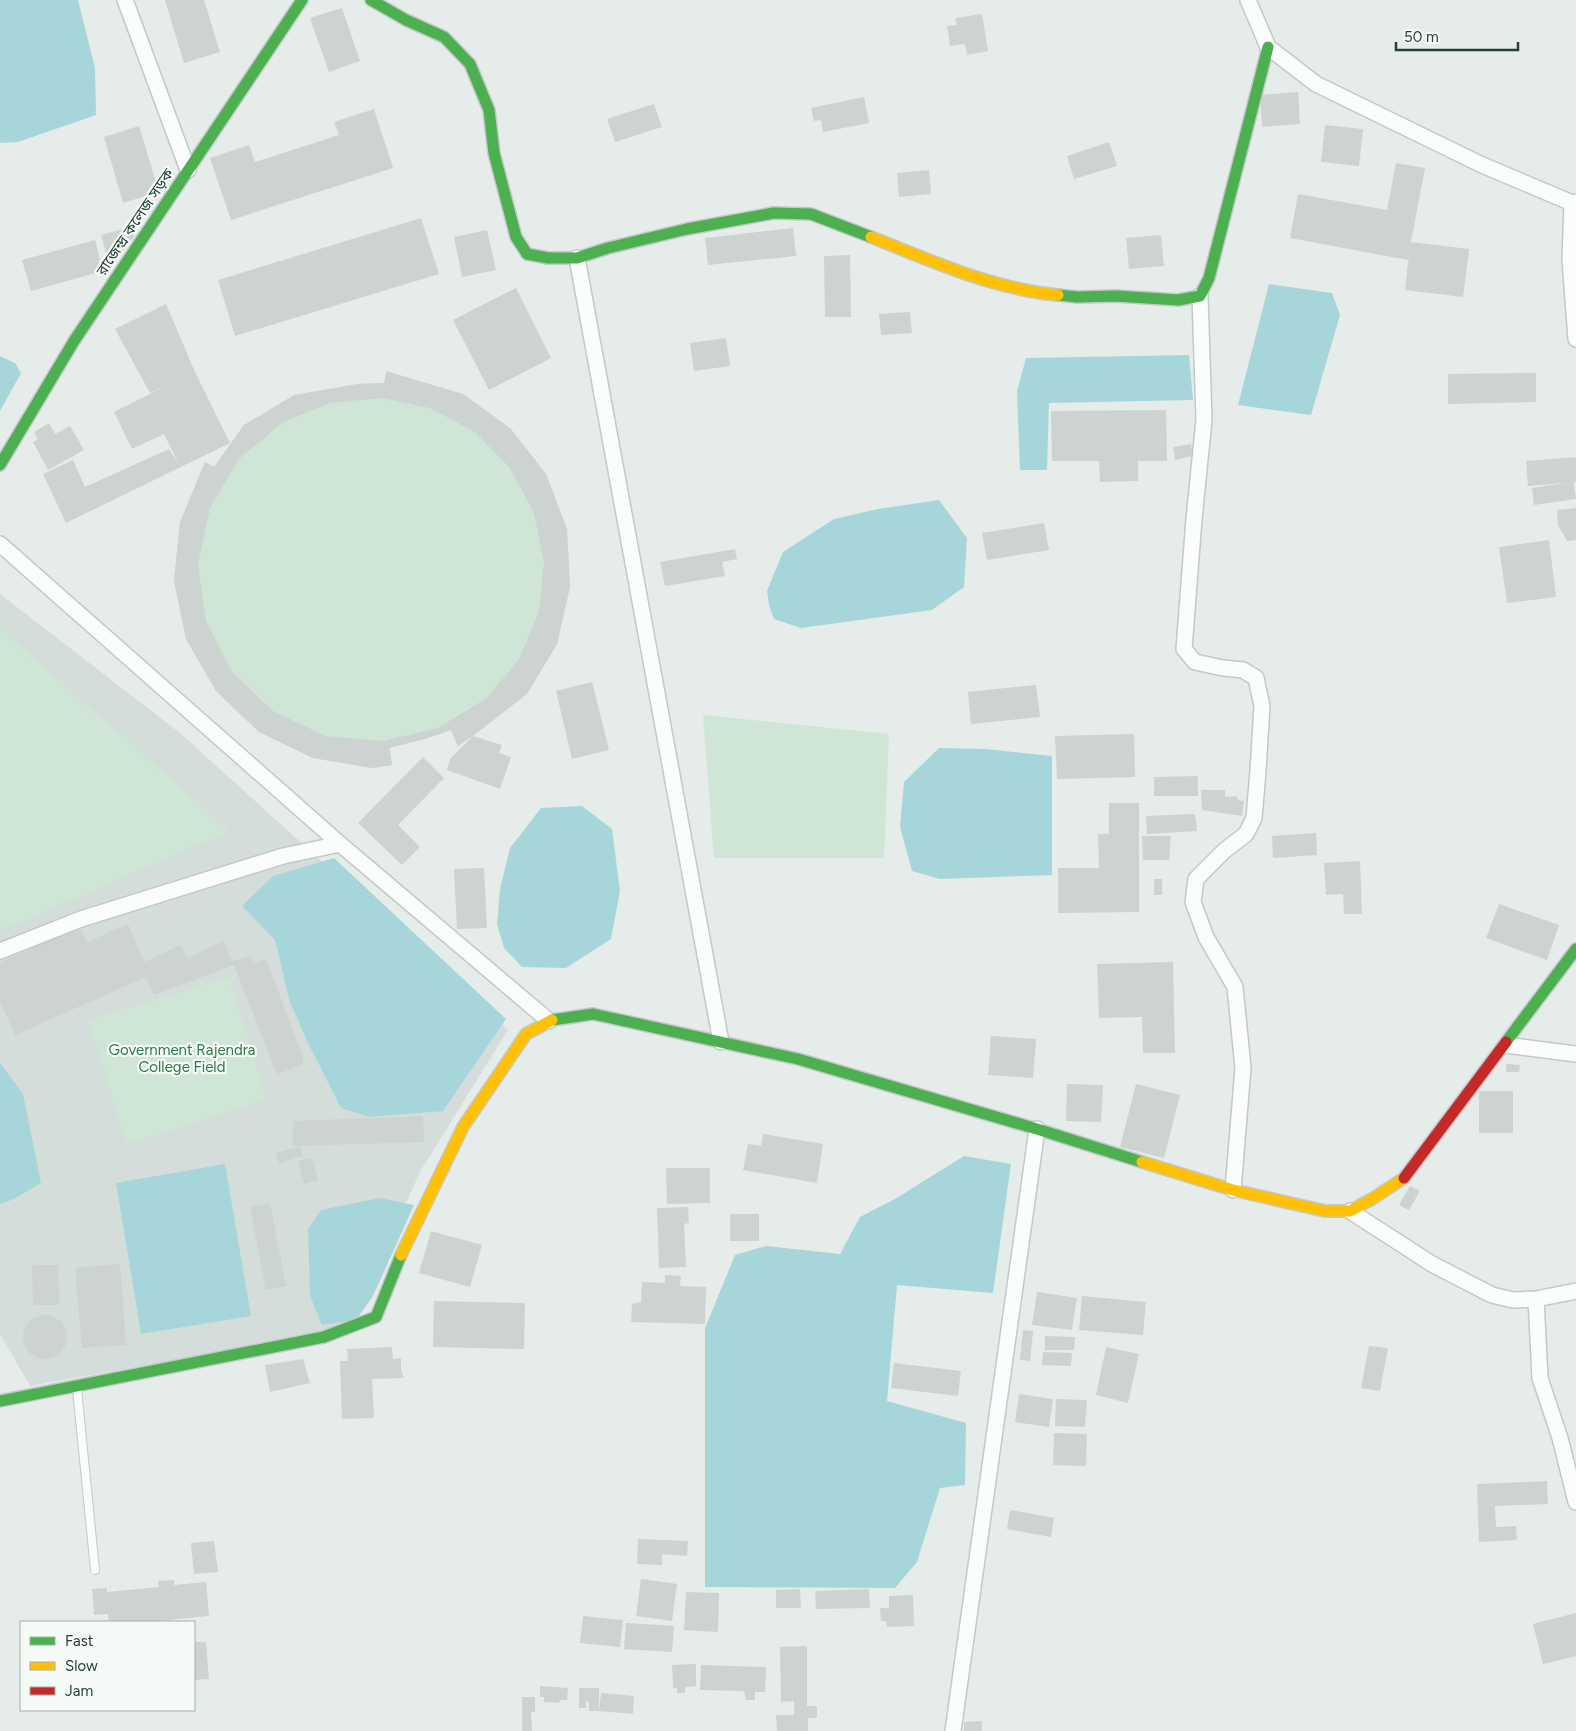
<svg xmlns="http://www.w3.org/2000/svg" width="1576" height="1731" font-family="Figtree,'Noto Sans Bengali',sans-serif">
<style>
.built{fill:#d4ddd9}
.green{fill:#cfe5d5}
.water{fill:#a7d6da}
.building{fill:#cdd3d0;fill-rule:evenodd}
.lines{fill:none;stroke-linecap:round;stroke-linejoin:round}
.lane-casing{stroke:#c3c9c6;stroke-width:10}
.street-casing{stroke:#c3c9c6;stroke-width:18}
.fast-casing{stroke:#c2c9c6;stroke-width:14}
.slow-casing{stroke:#c2c9c6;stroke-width:14}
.jam-casing{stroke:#c2c9c6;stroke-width:14}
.lane{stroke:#fbfcfc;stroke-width:8}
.street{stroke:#fbfcfc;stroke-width:15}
.fast{stroke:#4caf50;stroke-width:11}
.slow{stroke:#ffc107;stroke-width:11}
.jam{stroke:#c62828;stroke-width:11}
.labels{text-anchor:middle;stroke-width:4.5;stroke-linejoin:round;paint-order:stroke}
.street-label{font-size:15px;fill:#234037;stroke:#f5faf7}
.park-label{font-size:15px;fill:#2c7846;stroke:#f5faf7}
</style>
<rect width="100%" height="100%" fill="#e6ece9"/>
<path class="built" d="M0,594L180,733L508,1030L421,1170L348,1328L30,1386L0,1334Z"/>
<path class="green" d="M384,383L463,394L510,428L546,474L567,529L570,587L557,644L527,694L458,746L451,730L425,739L390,747L392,765L372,768L313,758L259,732L216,691L186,639L174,581L180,522L205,462L214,467L244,425L357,384Z
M0,628L230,831L0,931Z
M703,715L889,734L884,858H714Z
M229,977L267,1100L127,1144L88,1020Z"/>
<path class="water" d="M0,0H78L95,68L96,115L18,142L0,143Z
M1269,284L1332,293L1340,315L1311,415L1238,405Z
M1189,355L1193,400L1049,403L1047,470H1020L1017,391L1026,358Z
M0,356L15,363L21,373L0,411Z
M939,500L967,538L964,587L932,610L801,628L774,619L769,605L767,591L783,552L834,519L878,509Z
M939,748L986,749L1052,756V875L940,879L912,871L900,827L904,782Z
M582,806L612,829L620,891L611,939L566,968L522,967L504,948L497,924L500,889L510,848L541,808Z
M334,858L506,1019L443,1111L370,1117L341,1108L308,1043L290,1002L275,940L242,906L273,876Z
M0,1064H1L23,1094L41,1183L14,1199L0,1204Z
M964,1156L1011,1164L993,1293L897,1285L887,1401L966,1423L965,1485L940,1488L917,1562L895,1588L705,1587V1328L735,1255L766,1246L840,1254L860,1217L895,1199Z
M225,1164L251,1316L141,1334L116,1183Z
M380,1198L414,1205L373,1296L356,1320L322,1325L310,1296L308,1229L321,1210Z"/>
<path class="building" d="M165,0H204L220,52L184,63Z
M342,8L360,61L329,72L310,18Z
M982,14L988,51L967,55L965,44L950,46L947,26L957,25L955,18Z
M1298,92L1300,124L1262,127L1260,95Z
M864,97L869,123L823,132L821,120L814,121L811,108Z
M654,104L662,127L615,142L607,119Z
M374,109L393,168L231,220L210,158L249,145L255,162L339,135L334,122Z
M1325,125L1363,129L1359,166L1321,162Z
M139,126L159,192L123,203L104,137Z
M1109,142L1117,166L1074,179L1067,156Z
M1396,163L1425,168L1411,242L1469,249L1463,297L1405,290L1409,255L1408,260L1290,238L1298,194L1387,210Z
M929,170L931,194L899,197L897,173Z
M421,218L439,274L235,336L218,280Z
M131,227L134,237L110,267L101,235Z
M793,228L796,256L708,265L705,238Z
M487,230L496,270L462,277L454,237Z
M1161,235L1164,266L1129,269L1126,238Z
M95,240L103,271L31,291L22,260Z
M850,255L851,317H825L824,256Z
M516,288L551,358L489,390L453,320Z
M166,304L195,372L230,443L66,523L43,474L73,460L85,487L169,449L179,465L164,434L132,449L114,412L168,385L150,393L115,329Z
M910,312L912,333L881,335L879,314Z
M726,338L730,366L694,371L690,343Z
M386,371L463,394L510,428L546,474L567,529L570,587L557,644L527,694L473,736L502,745L499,753L511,757L500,789L447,770L450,759L473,736L458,746L451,730L425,739L389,748L392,765L372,768L313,758L259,732L216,691L186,639L174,581L180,522L205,462L214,467L244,425L294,395L357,384L384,383ZM381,398L430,408L475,432L510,468L534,513L544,562L539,612L519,659L487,698L438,728L382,741L325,736L273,711L232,672L206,621L198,564L210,508L239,459L283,422L330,403Z
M1536,373V402L1448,404V374Z
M1166,410L1167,461H1138V481L1100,482L1099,461H1052L1051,411Z
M49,423L55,434L70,426L84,450L48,470L33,442L38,439L34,432Z
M1191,444L1193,456L1175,460L1173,447Z
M1576,457V481L1574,482L1576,499L1534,505L1532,488L1566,483L1528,486L1526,461Z
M1576,508V540L1567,541L1558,525L1557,510Z
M1044,523L1049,550L987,560L982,533Z
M1549,540L1556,597L1507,603L1499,547Z
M735,549L737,559L722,562L725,576L665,586L660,562Z
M592,682L609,750L572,759L556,691Z
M1036,685L1040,717L971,724L968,692Z
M1134,734L1135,777L1057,779L1055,736Z
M423,757L444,778L398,825L420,847L402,865L358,823Z
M1198,776V796H1154V777Z
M1201,790H1225V797L1237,796L1238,800L1244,801L1242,816L1202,810Z
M1109,803H1139V912L1058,913V868H1099L1098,834H1109Z
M1195,814L1197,831L1147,834L1146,816Z
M1316,833L1317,855L1273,858L1272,836Z
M1142,836H1171L1169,860H1143Z
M1360,861L1362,914H1344L1343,894L1326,895L1324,863Z
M484,868L487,928L457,929L454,869Z
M1154,879H1162V895H1154Z
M1499,904L1559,925L1547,960L1486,938Z
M128,924L144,962L181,945L187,958L224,941L232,961L251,956L253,963L266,959L303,1057L302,1065L277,1074L234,965L154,995L146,977L15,1035L0,1001V962L80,927L87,942Z
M1173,962L1175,1053H1143L1142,1017L1099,1018L1097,964Z
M991,1036L1036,1039L1033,1078L988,1075Z
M1506,1064L1520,1065L1519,1072H1506Z
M1067,1084L1103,1085L1101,1122L1066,1121Z
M1136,1084L1180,1095L1164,1158L1120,1147Z
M1479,1091H1513V1133H1479Z
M423,1116L424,1142L293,1146V1121Z
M763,1134L823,1144L817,1183L743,1170L748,1144L761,1146Z
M300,1146L303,1156L279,1163L276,1153Z
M312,1158L318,1180L304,1184L298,1161Z
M666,1168H710V1203L667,1204Z
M1410,1186L1420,1191L1409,1210L1399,1205Z
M270,1203L286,1286L266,1290L250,1207Z
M688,1207L689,1223L684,1224L686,1267L659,1268L657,1208Z
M730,1214H759V1241H730Z
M431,1231L482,1245L470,1287L419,1273Z
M120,1264L126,1345L82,1348L75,1268Z
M32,1265H58L59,1305H33Z
M665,1275L681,1276L680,1286L706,1287L705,1324L631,1322L632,1304L641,1302L642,1282L665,1283Z
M1037,1292L1077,1298L1072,1330L1032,1325Z
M1082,1296L1146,1302L1143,1335L1079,1330Z
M434,1301L525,1303L524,1349L433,1347Z
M23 1337a22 22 0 1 1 44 0a22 22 0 1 1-44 0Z
M1023,1330L1033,1331L1030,1361L1020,1360Z
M1045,1336L1075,1337L1074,1350H1045Z
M1369,1346L1388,1348L1380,1391L1361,1388Z
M392,1347L393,1359L401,1358V1371L404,1378L372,1379L374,1418L342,1419L340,1361H348L347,1349Z
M1106,1347L1139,1354L1128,1403L1096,1395Z
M1043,1352L1072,1353L1071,1366L1042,1365Z
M303,1359L310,1383L270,1392L265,1365Z
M894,1363L961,1371L958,1396L891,1388Z
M1019,1394L1053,1399L1049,1427L1015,1422Z
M1056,1399L1087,1400L1085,1427L1055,1426Z
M1054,1433L1087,1434L1086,1466L1053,1465Z
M1547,1481L1548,1504L1495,1506L1496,1527L1516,1526L1517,1540L1479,1542L1477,1484Z
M1010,1510L1054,1518L1051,1537L1007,1529Z
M638,1539L688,1541L687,1556L662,1554V1565L637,1564Z
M214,1541L218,1572L194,1574L191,1543Z
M641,1579L677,1584L672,1621L636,1616Z
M174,1580V1585L206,1582L209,1616L148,1622H109L108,1614L94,1615L92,1589L107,1588V1592L159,1587L158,1581Z
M800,1589L801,1608H776V1590Z
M869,1589L870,1608L816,1609L815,1591Z
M686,1592L719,1593L718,1632L684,1630Z
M913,1595L914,1626L887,1627L886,1621H881L880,1608H889V1596Z
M1576,1613V1656L1543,1664L1533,1624Z
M583,1616L623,1620L620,1647L580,1643Z
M626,1623L674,1626L672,1652L624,1649Z
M194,1642H206L209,1679L194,1680Z
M807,1646V1706H817V1718H808V1731H777L776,1715H794V1701L781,1702L780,1647Z
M696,1664V1686L685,1687V1693H677V1688H673L672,1665Z
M701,1665L766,1667L765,1692H755V1700H746L744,1691L700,1690Z
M540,1686L568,1688L567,1700H560L559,1703L544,1702V1697H540Z
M579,1688H599V1711H589V1702L586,1701V1708H579Z
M601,1693L634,1696L633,1714L599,1711Z
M522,1697H535V1712H531L532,1731H522Z
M982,1721V1731H964V1722Z"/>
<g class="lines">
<g class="lane-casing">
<path id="lane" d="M77,1389L95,1570"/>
</g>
<g class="street-casing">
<path id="street" d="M125,0L188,170
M1248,0L1268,47L1316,84L1480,164L1572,203
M1576,202L1572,203L1570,260L1576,339
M577,258L721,1042
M1200,296L1204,420L1194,519L1184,649L1195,662L1223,668L1243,670L1256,678L1262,706L1258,771L1254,818L1246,834L1224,851L1196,879L1193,902L1206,937L1235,987L1243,1068L1233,1190
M0,544L340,844L549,1021
M0,951L81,919L283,856L340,844
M1506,1045L1576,1054
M1350,1211L1432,1264L1492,1295L1513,1300L1536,1299L1576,1291
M1536,1299L1540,1378L1560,1438L1576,1502
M953,1731L1037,1129"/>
</g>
<g class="fast-casing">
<path id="fast" d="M371,0L406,20L444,37L470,64L489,110L494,153L516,237L527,254L548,258H577L608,248L687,229L774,213L811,214L871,237
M1058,295L1077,297L1116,296L1178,300L1200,296L1209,278L1268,47
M0,465L74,341L302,0
M552,1020L593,1014L798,1059L1037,1129L1142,1162
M1506,1042L1576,949
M0,1401L324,1337L376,1317L401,1255"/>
</g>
<g class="slow-casing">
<path id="slow" d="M871,237C932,261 992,289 1058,295
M1142,1162L1233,1190L1325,1211H1350L1372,1199L1404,1178
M401,1255L463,1127L526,1034L552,1020"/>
</g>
<g class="jam-casing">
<path id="jam" d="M1404,1178L1506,1042"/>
</g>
<use href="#lane" class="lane"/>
<use href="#street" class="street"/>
<use href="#fast" class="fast"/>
<use href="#slow" class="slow"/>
<use href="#jam" class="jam"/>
</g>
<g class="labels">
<g class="street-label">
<text transform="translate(135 222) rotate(-56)" y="5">রাজেন্দ্র কলেজ সড়ক</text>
</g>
<g class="park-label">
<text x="182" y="1055">Government Rajendra<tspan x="182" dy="17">College Field</tspan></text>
</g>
</g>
<rect x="20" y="1621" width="175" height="90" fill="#f5faf7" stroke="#a1b0aa"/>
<rect x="30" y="1637" width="25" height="8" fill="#4caf50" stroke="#a1b0aa"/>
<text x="65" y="1646" font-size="15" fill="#234037">Fast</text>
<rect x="30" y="1662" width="25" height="8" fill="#ffc107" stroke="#a1b0aa"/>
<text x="65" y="1671" font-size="15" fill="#234037">Slow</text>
<rect x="30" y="1687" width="25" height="8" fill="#c62828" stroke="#a1b0aa"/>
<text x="65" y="1696" font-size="15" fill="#234037">Jam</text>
<path d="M1396 42v8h122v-8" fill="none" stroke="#234037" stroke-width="2.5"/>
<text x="1404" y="42" font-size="15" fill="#234037" stroke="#f5faf7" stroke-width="4" paint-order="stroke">50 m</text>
</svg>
